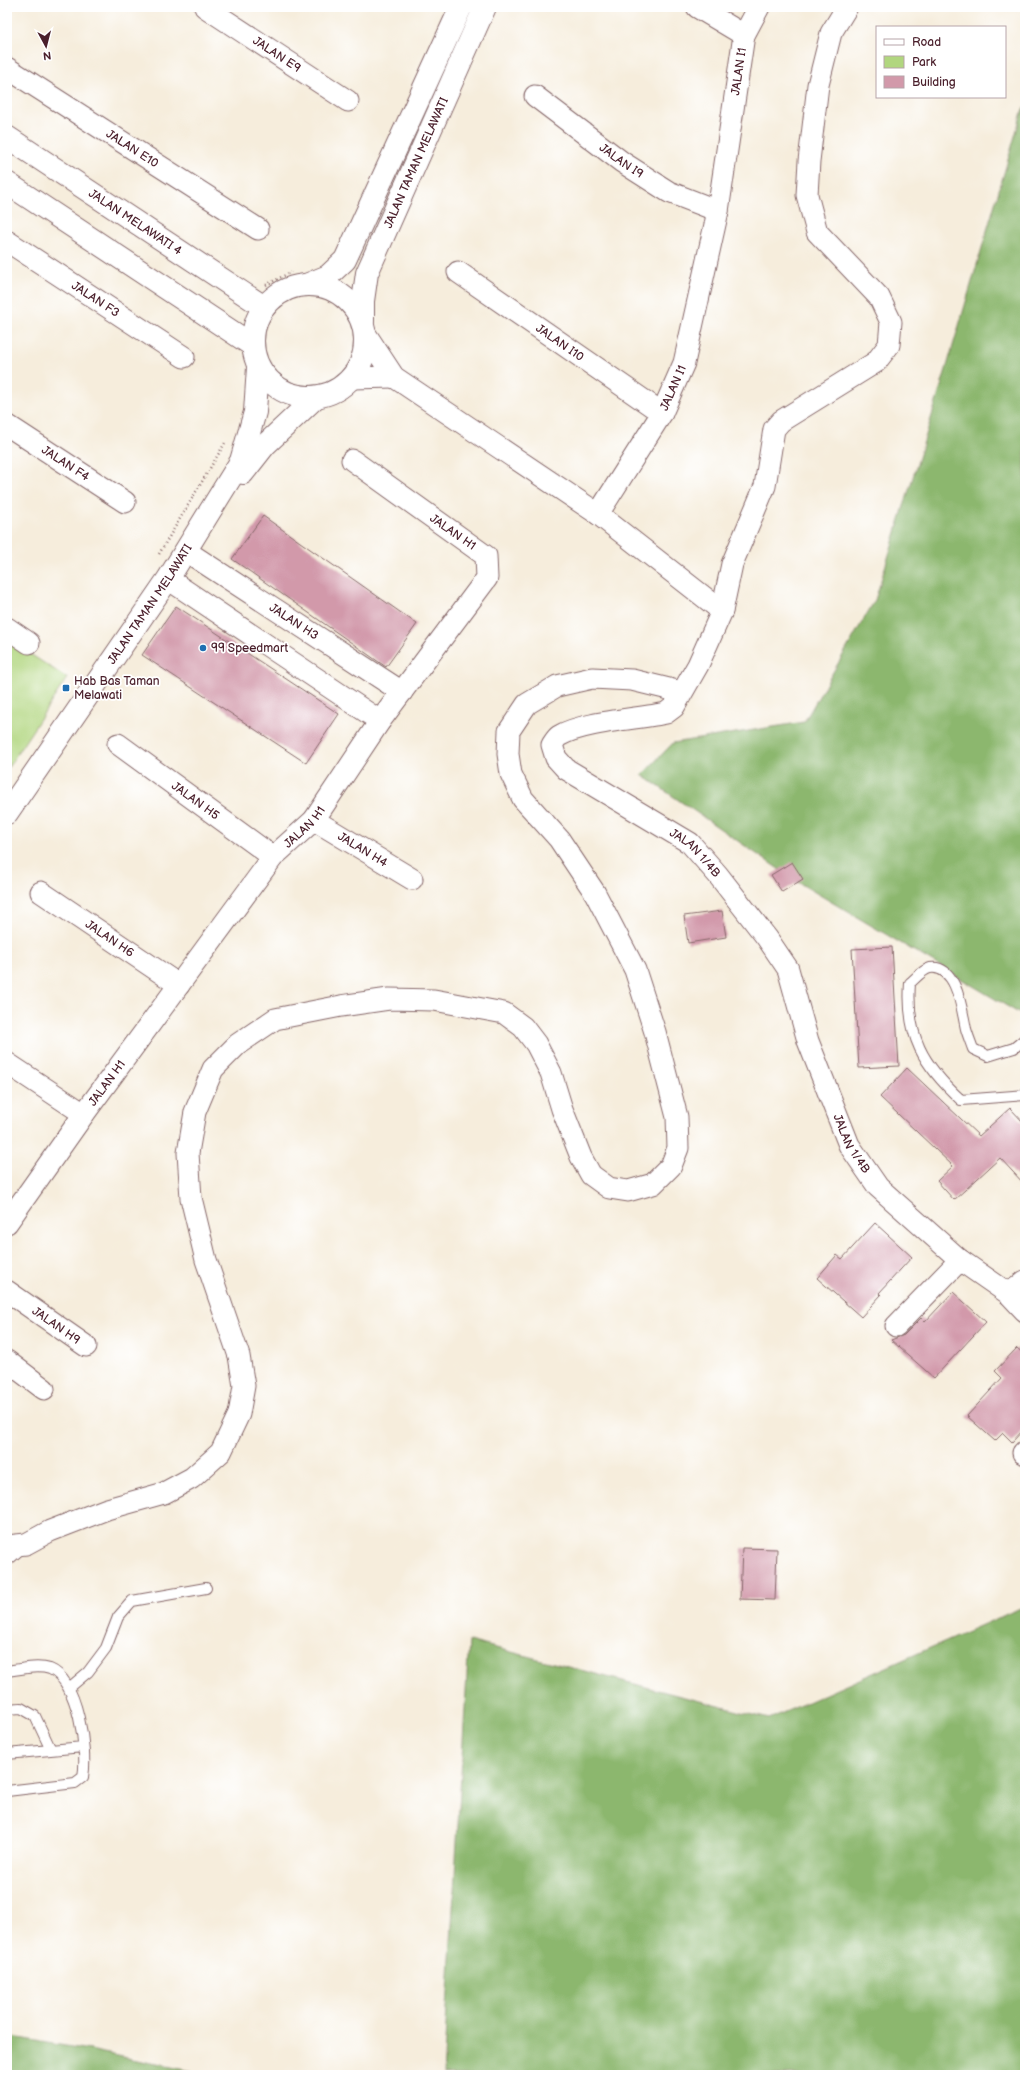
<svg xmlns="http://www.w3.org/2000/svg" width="1032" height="2082" font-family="'Balsamiq Sans',sans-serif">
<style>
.green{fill:#b1d67f;stroke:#7e7a55}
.forest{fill:#8cb76e;stroke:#6b6b4c}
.building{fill:#d299aa}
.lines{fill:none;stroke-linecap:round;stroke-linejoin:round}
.service-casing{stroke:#866769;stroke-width:12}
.minor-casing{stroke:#866769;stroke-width:23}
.tertiary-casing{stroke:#866769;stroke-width:24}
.secondary-casing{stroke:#866769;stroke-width:24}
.path{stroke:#866769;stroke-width:2.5;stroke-dasharray:1 3;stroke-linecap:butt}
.service{stroke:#fff;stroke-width:10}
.minor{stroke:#fff;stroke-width:21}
.tertiary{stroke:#fff;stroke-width:22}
.secondary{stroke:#fff;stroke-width:22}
.poi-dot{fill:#1f6fb2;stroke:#fff;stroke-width:1.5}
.labels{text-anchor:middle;stroke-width:3.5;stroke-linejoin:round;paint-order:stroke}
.street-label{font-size:12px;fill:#4a1f2b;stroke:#fff}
.poi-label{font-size:12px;fill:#4a1f2b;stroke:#fff;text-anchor:start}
</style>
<rect width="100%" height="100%" fill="#fff"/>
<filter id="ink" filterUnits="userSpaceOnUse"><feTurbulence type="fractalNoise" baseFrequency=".025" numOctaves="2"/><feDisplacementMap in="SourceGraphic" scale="8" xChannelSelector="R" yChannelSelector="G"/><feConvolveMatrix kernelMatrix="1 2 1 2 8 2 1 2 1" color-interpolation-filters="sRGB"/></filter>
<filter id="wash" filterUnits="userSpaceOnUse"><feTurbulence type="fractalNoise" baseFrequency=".012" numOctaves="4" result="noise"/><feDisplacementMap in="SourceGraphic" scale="16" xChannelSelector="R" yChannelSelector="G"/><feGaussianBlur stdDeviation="0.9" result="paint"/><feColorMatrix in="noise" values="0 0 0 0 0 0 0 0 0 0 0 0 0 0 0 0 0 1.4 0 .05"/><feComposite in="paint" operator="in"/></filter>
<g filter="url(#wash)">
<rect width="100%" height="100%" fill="#f6eddc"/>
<path class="green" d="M7,639L67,678L7,769Z"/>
<path class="forest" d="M1025,108V1008L1022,1015L796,881L642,775L673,743L804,722L875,600L942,383L1023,109Z
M1025,1606V2075H443L469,1641L769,1719Z
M7,2036L89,2050L210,2075H7Z"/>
<g id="blocks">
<path class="building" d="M263,516L417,624L386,667L232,559Z
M176,606L339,714L306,763L142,655Z
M792,862L803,879L782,892L771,875Z
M722,911L726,937L688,943L684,916Z
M892,947L899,1066L859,1068L852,949Z
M907,1068L979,1136L1010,1108L1025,1124V1185L1000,1158L954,1200L937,1181L953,1166L880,1097Z
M875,1223L912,1257L879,1293L881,1295L861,1317L817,1278L837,1255L842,1259Z
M953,1292L986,1322L934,1378L891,1340L904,1335L921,1318L925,1322Z
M1017,1348L1025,1355V1428L1012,1442L1003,1433L995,1441L967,1416L1002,1378L995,1371Z
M742,1548L777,1549L775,1600L740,1599Z"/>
</g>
</g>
<g filter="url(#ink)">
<use href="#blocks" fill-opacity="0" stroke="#866769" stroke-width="1"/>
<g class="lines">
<g class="service-casing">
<path id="service" d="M1025,1039L1014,1048L988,1056L973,1049C971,1043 968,1036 966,1029C962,1011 957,964 930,968C922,970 915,979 910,983C906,1036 923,1065 961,1100L1025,1095
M7,1561L22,1548
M7,1671C21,1669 37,1665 50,1669C78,1680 88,1751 83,1777L75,1783L7,1791
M69,1688L88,1672L106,1648L118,1617L132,1601L206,1588
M7,1709L21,1708L35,1716L51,1750
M7,1754L83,1747"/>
</g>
<g class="minor-casing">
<g id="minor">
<path id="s1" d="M205,7L348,101"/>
<path d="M697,7L744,35"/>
<path id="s2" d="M847,7L831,33L818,85L809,161L807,195L817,232L879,297L891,322L889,345L876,362L781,421L774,429L765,486L732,564L722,611L698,665L674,707L666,713C639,719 581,722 559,736C556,738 554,742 552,745L556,758L566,769L690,843L718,875L767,938L788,969L808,1041L849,1145L878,1187L960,1260L1009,1294L1025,1311"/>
<path id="s3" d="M7,68L258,229"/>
<path id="s4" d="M535,96L622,162L669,192L718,211"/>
<path id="s5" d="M7,241L184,357"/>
<path id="s6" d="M458,272L662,413"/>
<path d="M365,333L394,377L598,514L722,611"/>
<path d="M352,378L394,377"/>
<path id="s7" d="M7,425L125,502"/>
<path id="s8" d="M598,514L662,413L684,363L718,211L744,35L759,7"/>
<path id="s9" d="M186,551L402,692"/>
<path d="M168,579L380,721"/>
<path d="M7,628L29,643"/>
<path id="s10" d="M118,744L273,857"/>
<path id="s11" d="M314,820L412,879"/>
<path id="s12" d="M41,892L179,985"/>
<path d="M7,1063L84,1114"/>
<path id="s13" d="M7,1223L84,1114L273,857L314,820L380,721L487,578L486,556L352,460"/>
<path id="s14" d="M7,1291L86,1346"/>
<path d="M1009,1294L1025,1281"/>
<path d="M896,1326L960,1260"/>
<path d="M7,1361L44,1389"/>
<path d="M1023,1453L1025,1451"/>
<path d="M7,1546L26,1544L50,1531L107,1509L164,1493L192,1478L221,1452L239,1414L244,1386L239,1356L206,1260L191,1198L188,1153L195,1112L213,1069L238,1044L275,1019L341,1006L389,999L434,1000L504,1013L523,1027L536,1044L551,1073L562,1109L581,1157L591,1175L609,1188L628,1191L653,1184L671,1166L678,1148L677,1117L655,1032L635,970L595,893L559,839L523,799L511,774L508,754L509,731L527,704L557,686L592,678L632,680L681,692"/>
</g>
</g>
<g class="tertiary-casing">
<g id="tertiary">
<path id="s15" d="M7,137L264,307"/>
<path d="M7,183L252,345"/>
</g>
</g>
<g class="secondary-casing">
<g id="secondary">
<circle cx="309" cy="341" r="56"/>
<path d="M306,285L328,276L345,260L461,7"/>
<path id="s16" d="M363,321V301L367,273L485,7"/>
<path d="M243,473L265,445L316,397"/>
<path id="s17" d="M7,813L168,579L241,461L255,412L258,367"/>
</g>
</g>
<path class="path" d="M266,285L291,272
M159,554L225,443"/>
<use href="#service" class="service"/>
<use href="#minor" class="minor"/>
<use href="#tertiary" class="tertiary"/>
<use href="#secondary" class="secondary"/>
</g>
</g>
<g class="poi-dot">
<circle cx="203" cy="648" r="4"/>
<rect x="62" y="684" width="8" height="8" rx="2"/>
</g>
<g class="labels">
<g class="street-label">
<text dy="4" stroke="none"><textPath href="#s1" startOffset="86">JALAN E9</textPath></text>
<text dy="4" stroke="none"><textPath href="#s8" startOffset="471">JALAN I1</textPath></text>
<text dy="4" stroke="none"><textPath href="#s3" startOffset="149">JALAN E10</textPath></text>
<text dy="4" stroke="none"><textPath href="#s4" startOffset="108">JALAN I9</textPath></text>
<text dy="4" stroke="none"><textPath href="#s16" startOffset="169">JALAN TAMAN MELAWATI</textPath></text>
<text dy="4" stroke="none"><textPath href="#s15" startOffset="154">JALAN MELAWATI 4</textPath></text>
<text dy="4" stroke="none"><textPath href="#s5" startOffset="106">JALAN F3</textPath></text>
<text dy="4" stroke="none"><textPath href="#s6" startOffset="124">JALAN I10</textPath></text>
<text dy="4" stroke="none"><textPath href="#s8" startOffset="147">JALAN I1</textPath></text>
<text dy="4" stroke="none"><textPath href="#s7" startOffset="70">JALAN F4</textPath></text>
<text transform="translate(453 532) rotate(35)" y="4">JALAN H1</text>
<text dy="4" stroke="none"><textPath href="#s17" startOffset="253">JALAN TAMAN MELAWATI</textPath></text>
<text dy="4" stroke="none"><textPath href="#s9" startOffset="129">JALAN H3</textPath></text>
<text dy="4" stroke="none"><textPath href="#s10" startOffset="96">JALAN H5</textPath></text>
<text dy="4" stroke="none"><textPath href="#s13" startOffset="496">JALAN H1</textPath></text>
<text dy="4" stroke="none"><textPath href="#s11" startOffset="57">JALAN H4</textPath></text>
<text dy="4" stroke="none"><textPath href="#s2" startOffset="1130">JALAN 1/4B</textPath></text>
<text dy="4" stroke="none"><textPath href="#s12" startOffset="83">JALAN H6</textPath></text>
<text dy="4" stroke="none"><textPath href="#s13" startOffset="172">JALAN H1</textPath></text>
<text dy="4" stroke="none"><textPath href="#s2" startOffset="1466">JALAN 1/4B</textPath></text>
<text dy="4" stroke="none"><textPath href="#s14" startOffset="60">JALAN H9</textPath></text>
</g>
<g class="poi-label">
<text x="211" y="652">99 Speedmart</text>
<text x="74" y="685">Hab Bas Taman<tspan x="74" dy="14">Melawati</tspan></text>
</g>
</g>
<rect width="1032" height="2082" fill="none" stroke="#fff" stroke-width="24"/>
<rect x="876" y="26" width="130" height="72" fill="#ffffff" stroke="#b7a5aa"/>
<rect x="884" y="39" width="20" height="6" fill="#ffffff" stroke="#b7a5aa"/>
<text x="912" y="46" font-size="12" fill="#4a1f2b">Road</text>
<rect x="884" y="56" width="20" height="12" fill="#b1d67f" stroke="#b7a5aa"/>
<text x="912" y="66" font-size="12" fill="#4a1f2b">Park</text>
<rect x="884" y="76" width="20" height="12" fill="#d299aa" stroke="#b7a5aa"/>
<text x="912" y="86" font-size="12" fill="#4a1f2b">Building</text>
<g transform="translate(46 46) rotate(173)" stroke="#ffffff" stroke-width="3" paint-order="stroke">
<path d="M0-3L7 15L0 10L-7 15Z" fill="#4a1f2b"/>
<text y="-6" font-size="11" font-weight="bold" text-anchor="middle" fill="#4a1f2b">N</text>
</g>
</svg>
